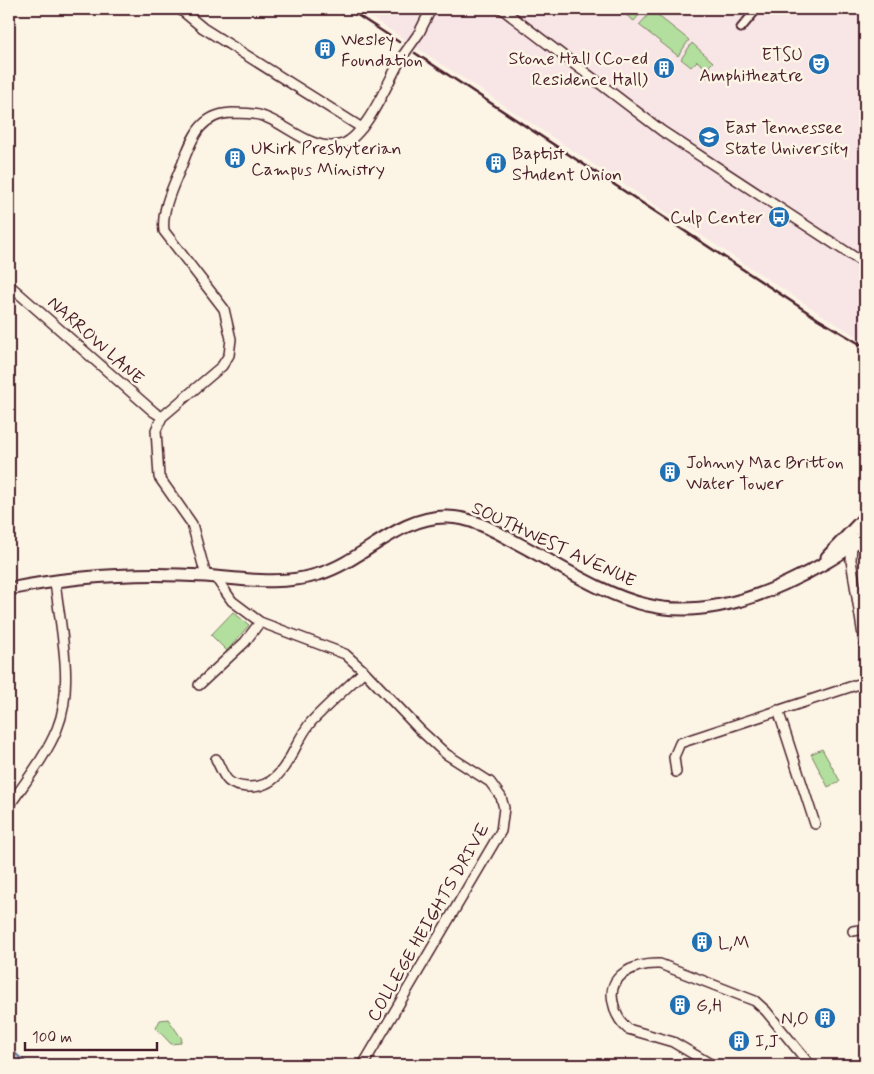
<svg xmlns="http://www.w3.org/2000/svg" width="874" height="1074" font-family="Mynerve,sans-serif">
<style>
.built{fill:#f8e6e6}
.green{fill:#b2df9d;stroke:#7e7f64}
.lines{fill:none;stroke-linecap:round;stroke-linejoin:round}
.stream{stroke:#72809e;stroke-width:2.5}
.pedestrian-casing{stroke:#4a1f2b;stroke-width:11}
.minor-casing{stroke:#4a1f2b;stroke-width:12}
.tertiary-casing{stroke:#4a1f2b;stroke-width:15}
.pedestrian{stroke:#fcf5e5;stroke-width:7}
.minor{stroke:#fcf5e5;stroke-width:9}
.tertiary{stroke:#fcf5e5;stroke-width:11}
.rail{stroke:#4a1f2b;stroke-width:2.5}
.minor-bridge-casing{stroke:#4a1f2b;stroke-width:12;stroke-linecap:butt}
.minor-bridge{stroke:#fcf5e5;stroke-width:9}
.labels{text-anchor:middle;stroke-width:5;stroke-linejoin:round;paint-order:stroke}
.poi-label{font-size:18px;fill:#4a1f2b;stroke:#fcf5e5;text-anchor:start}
.street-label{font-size:18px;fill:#4a1f2b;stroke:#fcf5e5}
</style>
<rect width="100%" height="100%" fill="#fcf5e5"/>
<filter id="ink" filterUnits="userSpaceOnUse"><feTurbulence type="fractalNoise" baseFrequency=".02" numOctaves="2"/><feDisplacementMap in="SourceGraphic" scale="10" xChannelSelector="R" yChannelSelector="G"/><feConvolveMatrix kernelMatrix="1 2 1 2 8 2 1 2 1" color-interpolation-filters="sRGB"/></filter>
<g filter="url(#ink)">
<path class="built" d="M358,9H865V342L819,313Z"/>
<path class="green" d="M618,9H644L634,21Z
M652,11L689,40L678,56L639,25Z
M692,43L713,62L709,66L711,71L706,78L702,75L707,69L697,61L691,67L681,59Z
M233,612L249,625L227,651L211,635Z
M822,749L840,781L828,787L811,754Z
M168,1019L182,1039L180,1043L171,1044L156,1028L160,1020Z"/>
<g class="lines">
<path class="stream" d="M9,1048L28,1065"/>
<g class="pedestrian-casing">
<path id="pedestrian" d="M741,28L757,9"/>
</g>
<g class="minor-casing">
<path id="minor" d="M180,9L203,28L362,128
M502,9L662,131L865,264
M419,33L431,9
M9,285L154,412L162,417
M850,543L852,546L851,560L865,648
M206,576L192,524L159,477L156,430L162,417L222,366L229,355L231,339L224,309L164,231C161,208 175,183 183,162C193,136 201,114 232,113C241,113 250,113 259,115C287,122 311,154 343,144C367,135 389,79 402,57
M216,578L232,601L260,622L345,654L364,671L420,730L446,754L490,782L501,797L504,808L501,831L363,1065
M199,685L245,642L260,622
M778,710L815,824
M216,759C225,777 225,785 247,787C286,789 291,746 311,722C328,704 347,688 364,671
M676,772L674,757L680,743L865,682
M9,806C26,781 46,756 57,729C75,686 60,627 55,581
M853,931L865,929
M712,1065L673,1042L628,1029C621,1023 616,1015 614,1006C604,975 635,963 660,964L755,1001L766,1011L810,1065"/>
</g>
<g class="tertiary-casing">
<path id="tertiary" d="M827,557L865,517
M9,589C72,576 141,572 205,576C242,579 283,586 319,574C363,561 398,516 447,517C473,517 496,532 519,544C557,564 605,596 647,605C693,616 743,603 784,584C806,574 851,551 865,533"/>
</g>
<use href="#pedestrian" class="pedestrian"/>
<use href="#minor" class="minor"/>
<use href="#tertiary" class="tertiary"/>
<path class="rail" d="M348,9L399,42
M415,53L818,319L865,347"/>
<g class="minor-bridge-casing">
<path id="minor-bridge" d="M402,57L419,33"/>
</g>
<use href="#minor-bridge" class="minor-bridge"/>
</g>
</g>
<defs>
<g id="building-disc" transform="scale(1.125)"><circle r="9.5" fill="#1f6fb2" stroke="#fcf5e5"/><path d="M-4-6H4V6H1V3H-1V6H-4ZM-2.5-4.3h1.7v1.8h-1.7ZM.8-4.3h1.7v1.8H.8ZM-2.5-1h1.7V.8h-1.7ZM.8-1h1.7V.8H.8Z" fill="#fff"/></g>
<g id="theatre-disc" transform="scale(1.125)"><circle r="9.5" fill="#1f6fb2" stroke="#fcf5e5"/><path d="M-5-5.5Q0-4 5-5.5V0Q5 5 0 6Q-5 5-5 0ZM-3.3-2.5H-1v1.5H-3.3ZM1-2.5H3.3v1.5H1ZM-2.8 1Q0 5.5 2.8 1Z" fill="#fff"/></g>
<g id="university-disc" transform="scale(1.125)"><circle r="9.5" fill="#1f6fb2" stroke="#fcf5e5"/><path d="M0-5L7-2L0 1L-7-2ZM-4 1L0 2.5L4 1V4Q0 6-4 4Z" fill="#fff"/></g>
<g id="bus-disc" transform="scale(1.125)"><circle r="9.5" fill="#1f6fb2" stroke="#fcf5e5"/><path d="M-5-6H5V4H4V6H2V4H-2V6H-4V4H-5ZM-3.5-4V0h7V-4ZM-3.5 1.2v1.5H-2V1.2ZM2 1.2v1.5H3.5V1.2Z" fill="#fff"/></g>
</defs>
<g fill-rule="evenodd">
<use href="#building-disc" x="325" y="49"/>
<use href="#theatre-disc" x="819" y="64"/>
<use href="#building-disc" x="664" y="68"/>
<use href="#university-disc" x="709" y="137"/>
<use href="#building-disc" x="235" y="158"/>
<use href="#building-disc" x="496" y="163"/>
<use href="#bus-disc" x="779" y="217"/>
<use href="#building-disc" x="670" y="472"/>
<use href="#building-disc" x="702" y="942"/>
<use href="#building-disc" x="680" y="1005"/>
<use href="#building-disc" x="825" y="1018"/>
<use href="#building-disc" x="739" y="1041"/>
</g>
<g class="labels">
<g class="poi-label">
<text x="341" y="45">Wesley<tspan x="341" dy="21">Foundation</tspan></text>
<text x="803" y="60" text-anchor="end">ETSU<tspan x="803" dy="21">Amphitheatre</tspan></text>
<text x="648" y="64" text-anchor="end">Stone Hall (Co-ed<tspan x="648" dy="21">Residence Hall)</tspan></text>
<text x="725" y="133">East Tennessee<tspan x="725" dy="21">State University</tspan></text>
<text x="251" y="154">UKirk Presbyterian<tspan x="251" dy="21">Campus Ministry</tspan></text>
<text x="512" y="159">Baptist<tspan x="512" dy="21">Student Union</tspan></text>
<text x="763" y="223" text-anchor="end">Culp Center</text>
<text x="686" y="468">Johnny Mac Britton<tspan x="686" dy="21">Water Tower</tspan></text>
<text x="718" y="948">L,M</text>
<text x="696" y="1011">G,H</text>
<text x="809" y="1024" text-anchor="end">N,O</text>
<text x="755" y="1047">I,J</text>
</g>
<g class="street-label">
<text transform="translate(96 340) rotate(42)" y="6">NARROW LANE</text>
<text transform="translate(554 544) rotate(25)" y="6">SOUTHWEST AVENUE</text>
<text transform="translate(428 922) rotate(-60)" y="6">COLLEGE HEIGHTS DRIVE</text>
</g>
</g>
<rect width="874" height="1074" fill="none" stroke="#fcf5e5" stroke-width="30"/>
<rect x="15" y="15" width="844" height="1044" fill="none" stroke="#4a1f2b" stroke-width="2" filter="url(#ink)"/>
<path d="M25 1042v8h132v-8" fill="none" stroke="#4a1f2b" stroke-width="2.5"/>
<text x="32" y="1042" font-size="15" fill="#4a1f2b" stroke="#fcf5e5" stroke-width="4" paint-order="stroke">100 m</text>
</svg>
